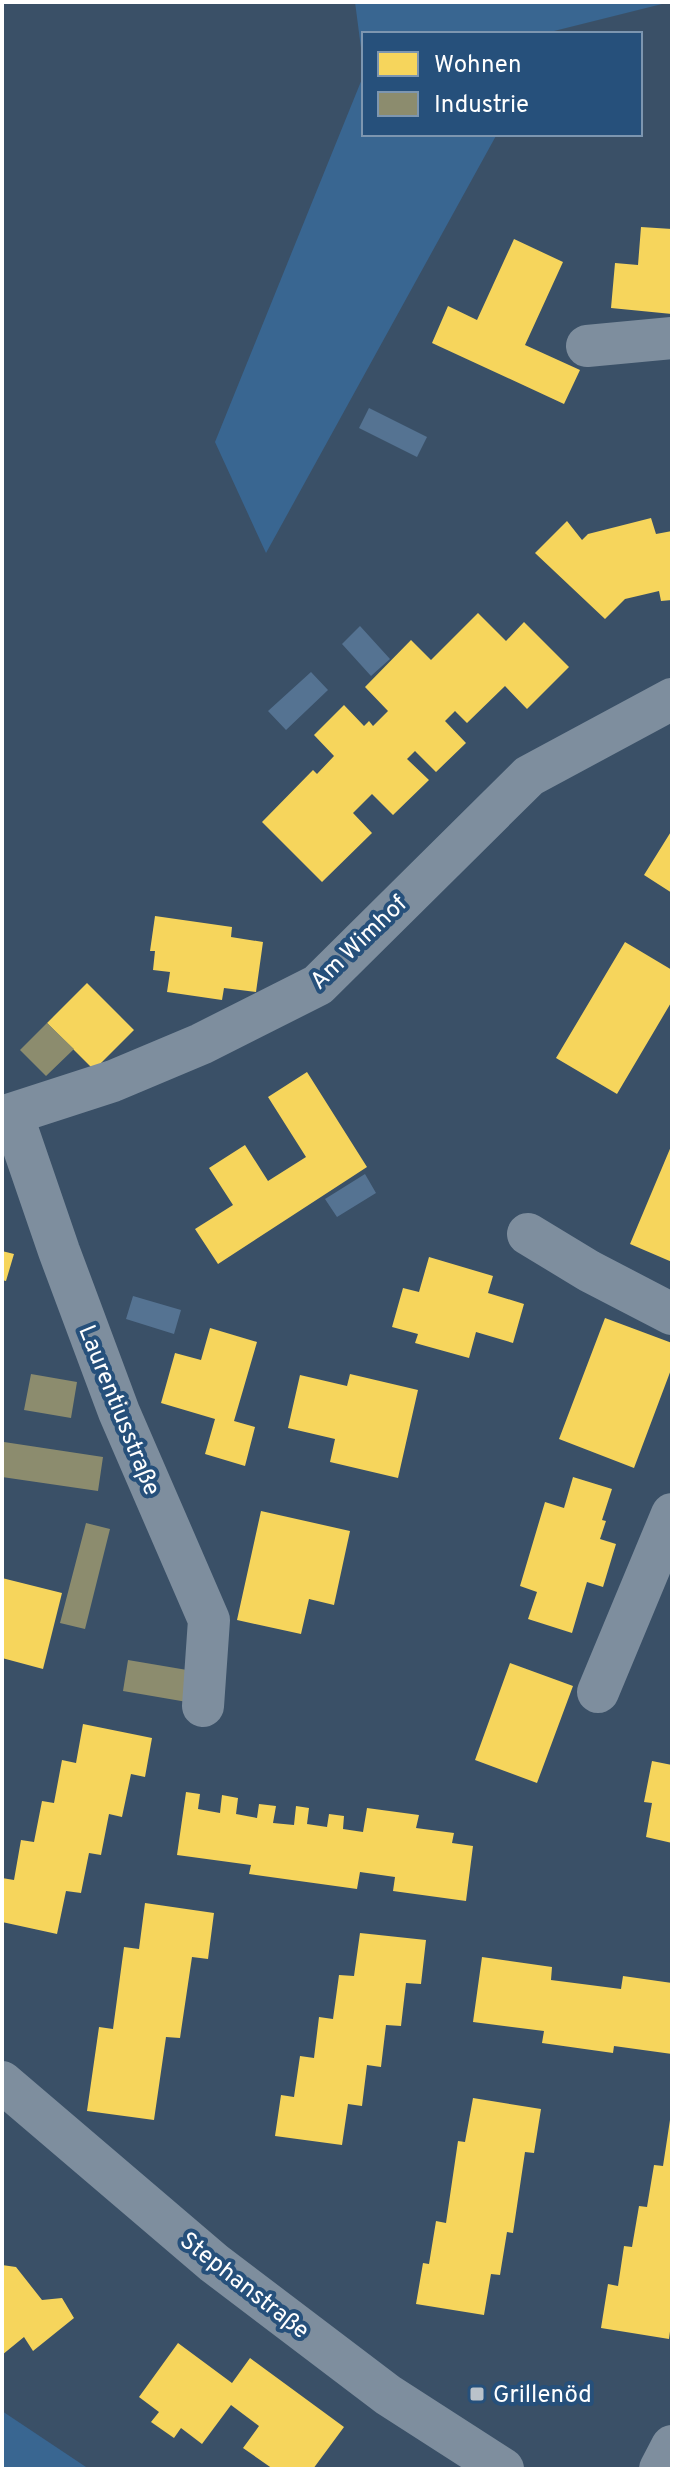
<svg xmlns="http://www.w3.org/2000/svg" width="674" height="2471" font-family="Overpass,sans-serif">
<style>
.green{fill:#396691}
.water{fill:#557392}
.homes{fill:#f6d55c}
.industry{fill:#8c8c6e}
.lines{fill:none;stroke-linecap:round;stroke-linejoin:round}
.minor{stroke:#7e8e9e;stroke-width:42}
.poi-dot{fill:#bac2ca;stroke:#26507b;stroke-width:3}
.labels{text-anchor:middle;stroke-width:8;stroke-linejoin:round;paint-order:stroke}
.street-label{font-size:24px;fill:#fff;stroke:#26507b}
.poi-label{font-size:24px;fill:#fff;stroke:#26507b;text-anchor:start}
</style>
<rect width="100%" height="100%" fill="#3a5067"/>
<path class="green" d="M355,2H670L554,31L552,34H364V71Z
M364,74V134H497L266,553L215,442Z
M2,2411L89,2469H2Z"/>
<path class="water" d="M369,408L427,437L417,457L359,428Z
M360,626L390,659L371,676L342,644Z
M311,672L328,690L286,730L268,711Z
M365,1174L376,1193L337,1217L325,1199Z
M133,1296L181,1310L174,1334L126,1319Z"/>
<path class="homes" d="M641,227L672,229V314L611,308L615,263L638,265Z
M514,239L563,262L525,345L580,370L564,404L432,343L448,306L477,320Z
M651,518L656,534L672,531V600L661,601L659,591L625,599L605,619L535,553L567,521L582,540L588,534Z
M478,613L506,641L524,622L569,667L527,709L505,686L467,723L455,711L445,721L466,743L436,772L415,751L407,759L429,780L393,815L372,794L353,813L372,833L322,882L262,822L313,770L317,774L334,756L314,735L344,705L364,726L369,721L373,726L388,711L365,687L411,640L431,660Z
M672,830V893L644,875Z
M155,916L232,927L231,937L263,942L256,992L224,988L222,1000L167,992L170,972L153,970L155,951H150Z
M625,942L672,970V1001L617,1094L556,1058Z
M87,983L134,1030L94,1070L47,1023Z
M307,1072L367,1167L218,1264L195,1229L233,1205L209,1168L245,1145L268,1181L306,1157L268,1097Z
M672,1144V1262L630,1244Z
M2,1251L14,1254L6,1281L2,1280Z
M429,1257L493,1276L488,1293L524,1304L513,1343L476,1332L469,1358L415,1343L418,1334L392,1327L403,1288L419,1292Z
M605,1318L672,1343V1367L634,1468L559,1439Z
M210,1328L257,1342L234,1421L255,1427L245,1466L205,1454L215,1419L161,1403L175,1353L201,1360Z
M350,1374L418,1390L398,1478L330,1462L335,1439L288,1428L300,1375L347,1386Z
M573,1477L612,1489L602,1520L606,1521L600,1539L616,1544L603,1587L587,1582L572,1633L528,1619L537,1592L520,1586L545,1502L564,1508Z
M261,1511L350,1531L334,1605L309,1599L301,1634L237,1620Z
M2,1578L62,1593L43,1669L2,1658Z
M510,1663L573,1686L537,1783L475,1760Z
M83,1724L152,1738L145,1777L131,1774L122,1817L109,1814L101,1855L89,1853L81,1893L66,1891L57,1934L2,1922V1878L14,1880L21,1840L34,1842L42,1801L54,1803L62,1760L76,1763Z
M652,1761L672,1765V1843L646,1837L652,1803L644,1802Z
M186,1792L200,1794L198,1809L220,1813L222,1795L238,1798L236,1814L257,1818L259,1804L276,1806L273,1823L294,1825L296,1806L309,1808L307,1824L327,1827L329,1814L344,1816L343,1829L363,1832L367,1808L419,1815L416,1828L454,1833L452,1843L473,1846L466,1901L393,1891L395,1877L360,1872L357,1889L249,1874L251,1865L177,1855Z
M145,1903L214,1913L208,1959L192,1957L180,2038L166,2037L154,2120L87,2111L99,2027L113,2029L124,1947L139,1949Z
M360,1933L426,1940L421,1984L406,1983L401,2026L386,2025L381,2067L367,2065L362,2106L348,2104L342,2145L275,2136L281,2095L294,2097L300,2056L314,2058L319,2017L333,2019L339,1975L354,1976Z
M482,1957L552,1967L551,1980L621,1989L623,1976L672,1983V2054L614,2046L613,2053L542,2043L544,2031L473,2022Z
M473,2098L541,2109L534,2153L525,2152L513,2233L507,2232L500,2275L491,2274L484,2315L416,2304L423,2263L429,2264L436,2221L446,2223L458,2141L465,2142Z
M670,2120L672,2316L669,2339L601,2328L608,2284L618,2286L624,2246L632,2247L639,2206L647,2207L654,2165L663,2166Z
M2,2265L16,2267L42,2300L62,2298L74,2318L33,2351L24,2337L2,2355Z
M178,2343L232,2383L250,2358L344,2427L313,2469H273L243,2448L259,2426L231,2405L202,2444L181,2428L174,2438L151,2422L159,2412L139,2397Z"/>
<path class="industry" d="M47,1023L74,1049L46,1076L20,1050Z
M31,1374L77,1382L71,1418L24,1410Z
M4,1442L103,1457L98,1491L2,1477Z
M86,1523L110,1529L85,1629L60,1623Z
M128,1660L193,1671L187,1702L123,1691Z"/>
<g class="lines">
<path class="minor" d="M587,346L672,338
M12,1114L59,1251L119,1412L209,1620L203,1706
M2,1117L113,1081L201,1044L318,985L529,776L672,699
M528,1234L589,1271L672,1314
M598,1692L672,1514
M2,2082L214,2263L388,2395L503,2469
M660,2469L672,2446"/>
</g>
<rect class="poi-dot" x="469" y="2386" width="16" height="16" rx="4"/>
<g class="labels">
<g class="street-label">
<text transform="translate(358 942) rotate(-44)" y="8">Am Wimhof</text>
<text transform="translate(120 1410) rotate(68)" y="8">Laurentiusstraße</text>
<text transform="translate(245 2285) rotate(38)" y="8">Stephanstraße</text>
</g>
<g class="poi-label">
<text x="493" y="2402">Grillenöd</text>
</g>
</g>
<rect width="674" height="2471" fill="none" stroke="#ffffff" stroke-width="8"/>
<rect x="362" y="32" width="280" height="104" fill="#26507b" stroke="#7d96b0" stroke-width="2"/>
<rect x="378" y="52" width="40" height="24" fill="#f6d55c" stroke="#7d96b0" stroke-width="2"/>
<text x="434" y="72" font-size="24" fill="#ffffff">Wohnen</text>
<rect x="378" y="92" width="40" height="24" fill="#8c8c6e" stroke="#7d96b0" stroke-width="2"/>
<text x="434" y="112" font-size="24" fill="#ffffff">Industrie</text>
</svg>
